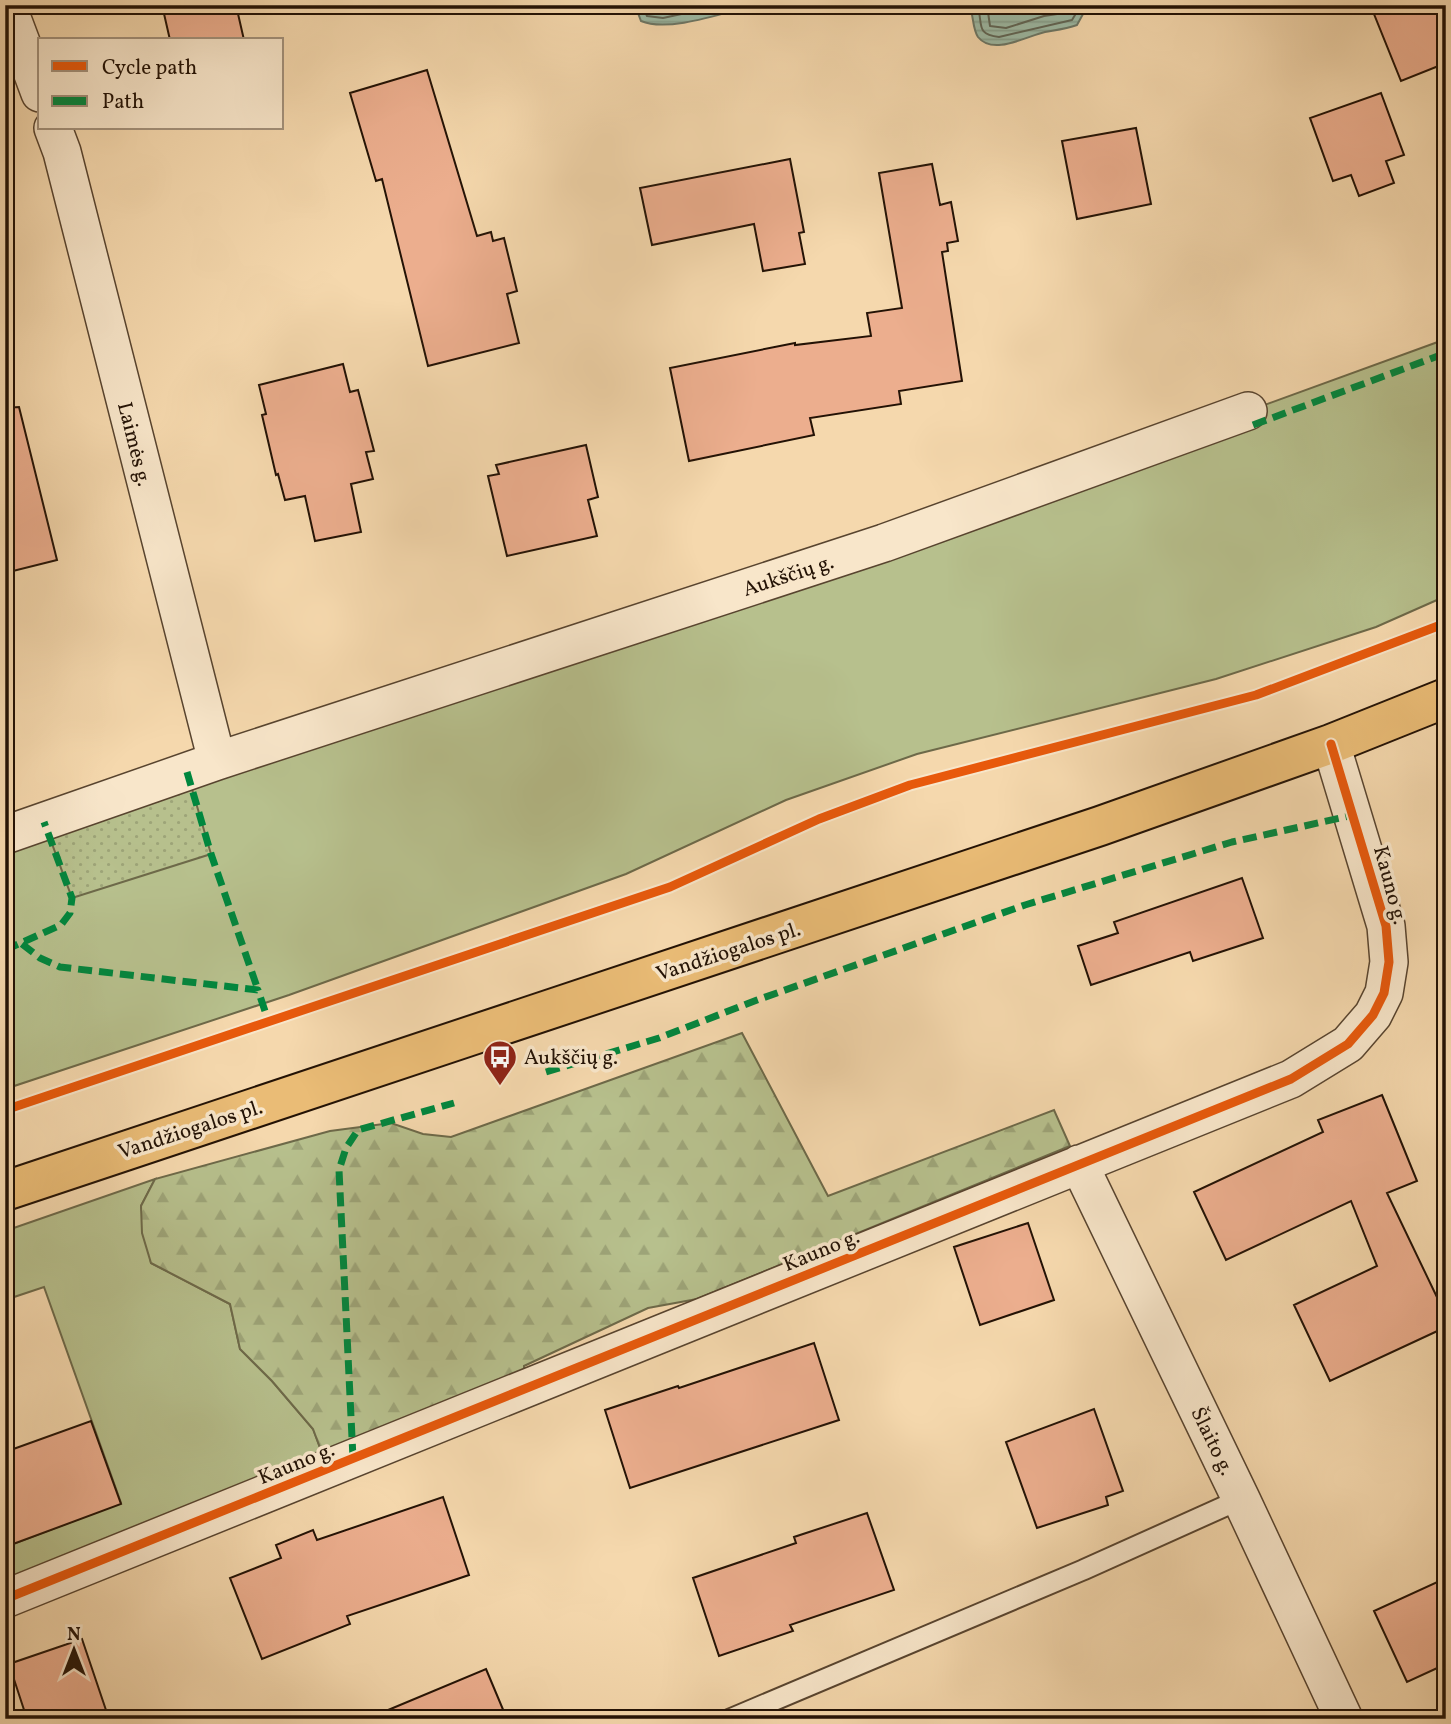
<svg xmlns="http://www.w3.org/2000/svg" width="1451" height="1724" font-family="Vollkorn,serif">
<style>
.green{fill:#b7c08d;stroke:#6d6949;stroke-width:2}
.forest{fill:url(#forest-firs);stroke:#6d6949;stroke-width:2}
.park{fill:url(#park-dots);stroke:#6d6949;stroke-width:2}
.water{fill:url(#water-rules);stroke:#6c7766;stroke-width:2}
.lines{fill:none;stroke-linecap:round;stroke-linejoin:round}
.shore{stroke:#606656;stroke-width:2}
.building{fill:#ecae8e;stroke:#231205;stroke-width:2}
.lane-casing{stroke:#58442f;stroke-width:23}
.street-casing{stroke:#58442f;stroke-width:40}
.primary-casing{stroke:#231205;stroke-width:42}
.lane{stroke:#f8e6ca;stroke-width:19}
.street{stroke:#f8e6ca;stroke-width:37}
.primary{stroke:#eabc76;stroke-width:38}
.quiet{stroke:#00873e;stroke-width:7;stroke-dasharray:14 7;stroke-linecap:butt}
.cycleway-casing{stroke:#f8e6ca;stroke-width:13}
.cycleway{stroke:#e8590c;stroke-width:9}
.labels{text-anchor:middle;stroke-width:7;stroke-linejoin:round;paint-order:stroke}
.street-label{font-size:21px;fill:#231205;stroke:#f8e6ca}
.poi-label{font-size:21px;fill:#231205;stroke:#f8e6ca;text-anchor:start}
</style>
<defs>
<pattern id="forest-firs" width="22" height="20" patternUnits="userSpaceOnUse" patternTransform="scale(1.75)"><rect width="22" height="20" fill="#b7c08d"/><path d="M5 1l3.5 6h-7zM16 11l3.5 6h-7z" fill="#9da478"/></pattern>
<pattern id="park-dots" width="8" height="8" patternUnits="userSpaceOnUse" patternTransform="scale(1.75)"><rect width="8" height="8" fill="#b7c08d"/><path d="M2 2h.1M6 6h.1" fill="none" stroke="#9da478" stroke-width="1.8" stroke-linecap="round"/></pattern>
<pattern id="water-rules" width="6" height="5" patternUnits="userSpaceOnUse" patternTransform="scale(1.75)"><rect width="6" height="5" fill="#9dbba6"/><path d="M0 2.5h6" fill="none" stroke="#87a08d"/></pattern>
</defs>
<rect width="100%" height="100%" fill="#f5d8ad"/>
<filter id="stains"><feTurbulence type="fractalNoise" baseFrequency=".00286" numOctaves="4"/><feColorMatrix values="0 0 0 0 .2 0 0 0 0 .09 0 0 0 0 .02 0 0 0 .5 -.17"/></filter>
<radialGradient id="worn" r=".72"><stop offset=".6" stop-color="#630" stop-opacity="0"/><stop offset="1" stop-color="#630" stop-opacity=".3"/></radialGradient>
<path class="green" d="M1446,339V596L1376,627L1216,679L917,754L786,800L626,874L289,995L5,1089V835L1248,411Z
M155,1179L141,1206L151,1263L230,1304L240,1349L272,1381L313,1429L328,1469L5,1599V1547L121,1503L44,1287L5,1300V1231Z"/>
<path class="forest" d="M742,1033L828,1196L1054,1110L1070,1146L697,1299L648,1308L524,1366V1389L328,1469L313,1429L272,1381L240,1349L230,1304L151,1263L142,1233L141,1206L155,1179L330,1131L391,1123L423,1134L451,1137Z"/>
<path class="park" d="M187,772L211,854L72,898L44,822Z"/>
<path class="water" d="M635,5H755C725,12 669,33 641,21Z
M969,5H1088L1077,25C1066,29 1056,30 1045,32C1027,36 993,56 978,37C972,28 974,15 969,5Z"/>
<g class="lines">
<path class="shore" d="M642,5L647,16L663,18L723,5
M977,5C984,23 974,34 999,37L1072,20L1081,5
M987,5L990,26L1006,28L1044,16L1064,13L1072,5"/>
</g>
<path class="building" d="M162,5H236L244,40H170Z
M1396,5H1446V63L1401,81L1374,14Z
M427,70L477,236L491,232L493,241L504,238L517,291L507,294L519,343L428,366L382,179L376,181L350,93Z
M1381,93L1404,155L1386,161L1394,183L1359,196L1351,175L1333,181L1310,118Z
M1136,128L1151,204L1077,219L1062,141Z
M790,159L804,232L799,233L805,264L763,271L754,224L652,245L640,188Z
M932,164L940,205L951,202L958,241L947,243L948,251L942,252L962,381L899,391L901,404L810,418L814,435L689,461L670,368L795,343V345L871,336L867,313L902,308L879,173Z
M343,364L350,392L358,390L374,451L366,452L373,479L351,484L361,532L315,541L305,496L285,500L278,474L276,475L262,415L266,414L259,385Z
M19,407L57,560L5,573V408Z
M586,445L598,497L588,500L597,536L507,556L488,476L499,474L496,465Z
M1242,878L1263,938L1193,961L1190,952L1091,985L1078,946L1118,933L1114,922Z
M1382,1095L1417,1181L1387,1193L1446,1316V1327L1330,1381L1294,1305L1377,1266L1351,1201L1226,1260L1194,1192L1323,1132L1318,1120Z
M1028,1223L1054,1300L980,1325L954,1247Z
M814,1343L839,1420L630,1488L605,1410L678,1386L679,1388Z
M1094,1409L1123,1491L1106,1497L1108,1505L1037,1528L1006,1442Z
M91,1421L121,1504L5,1547V1452Z
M443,1497L469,1575L347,1616L350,1624L262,1659L230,1578L281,1558L276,1545L313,1530L317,1540Z
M867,1513L894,1590L790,1625L793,1631L719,1656L693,1578L796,1543L794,1537Z
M1446,1578V1664L1407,1682L1374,1611Z
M82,1639L109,1719H27L9,1664Z
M486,1669L507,1719H369V1718Z"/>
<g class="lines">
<g class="lane-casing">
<path id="lane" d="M730,1719L1083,1570L1241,1499"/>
</g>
<g class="street-casing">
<path id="street" d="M7,5L40,93
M53,128L62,152L217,761
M5,835L217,761L884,543L1248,411
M1079,1164L1241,1499L1344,1719
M5,1599L1291,1079L1348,1044L1373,1015L1384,993L1389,962L1386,926L1331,744"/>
</g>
<g class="primary-casing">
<path id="primary" d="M5,1191L1100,826L1331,744L1446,698"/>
</g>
<use href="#lane" class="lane"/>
<use href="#street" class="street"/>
<use href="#primary" class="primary"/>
<path class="quiet" d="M1253,425L1446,353
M187,772L211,854L258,990
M22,944L40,958L60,967L258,990L269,1023
M5,950L61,925L70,913L72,898L44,822
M546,1072L659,1038L757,1000L1025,905L1232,842L1354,815
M353,1458L339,1170L346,1148L358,1130L454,1103"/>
<g class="cycleway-casing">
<path id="cycleway" d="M5,1110L670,887L819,819L910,785L1256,695L1446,623
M5,1599L1291,1079L1348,1044L1373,1015L1384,993L1389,962L1386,926L1331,744"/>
</g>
<use href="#cycleway" class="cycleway"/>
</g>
<defs>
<g id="bus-pin" transform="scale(1.75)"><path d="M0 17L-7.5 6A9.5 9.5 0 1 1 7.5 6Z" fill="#8f2418" stroke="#f8e6ca"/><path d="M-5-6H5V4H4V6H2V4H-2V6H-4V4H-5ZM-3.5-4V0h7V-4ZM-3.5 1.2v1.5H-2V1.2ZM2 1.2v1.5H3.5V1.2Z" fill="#fff"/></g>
</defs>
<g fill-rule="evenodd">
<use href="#bus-pin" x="500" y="1057"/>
</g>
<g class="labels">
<g class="street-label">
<text transform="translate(135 444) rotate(76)" y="7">Laimės g.</text>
<text transform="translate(788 575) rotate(-18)" y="7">Aukščių g.</text>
<text transform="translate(1391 885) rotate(75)" y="7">Kauno g.</text>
<text transform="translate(728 951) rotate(-18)" y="7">Vandžiogalos pl.</text>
<text transform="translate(190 1129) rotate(-18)" y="7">Vandžiogalos pl.</text>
<text transform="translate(821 1250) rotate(-22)" y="7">Kauno g.</text>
<text transform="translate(1213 1441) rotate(64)" y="7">Šlaito g.</text>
<text transform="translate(296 1463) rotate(-22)" y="7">Kauno g.</text>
</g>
<g class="poi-label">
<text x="524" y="1064">Aukščių g.</text>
</g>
</g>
<rect width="1451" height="1724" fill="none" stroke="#f5d8ad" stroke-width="28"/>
<rect x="7" y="7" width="1437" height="1710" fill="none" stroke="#231205" stroke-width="3.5"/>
<rect x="14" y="14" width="1423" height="1696" fill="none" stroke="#231205" stroke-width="2"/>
<rect x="38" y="38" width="245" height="91" fill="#f8e6ca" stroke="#a3917b" stroke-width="2"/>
<rect x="52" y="61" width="35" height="10" fill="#e8590c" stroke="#a3917b" stroke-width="2"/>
<text x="102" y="74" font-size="21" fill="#231205">Cycle path</text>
<rect x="52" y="96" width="35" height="10" fill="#00873e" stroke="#a3917b" stroke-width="2"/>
<text x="102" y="108" font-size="21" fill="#231205">Path</text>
<g transform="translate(74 1650)" stroke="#f8e6ca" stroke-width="5" paint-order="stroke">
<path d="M0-5L12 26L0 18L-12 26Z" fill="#231205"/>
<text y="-10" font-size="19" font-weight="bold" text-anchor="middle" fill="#231205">N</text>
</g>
<rect width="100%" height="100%" filter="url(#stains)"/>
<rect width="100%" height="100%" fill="url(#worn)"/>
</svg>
